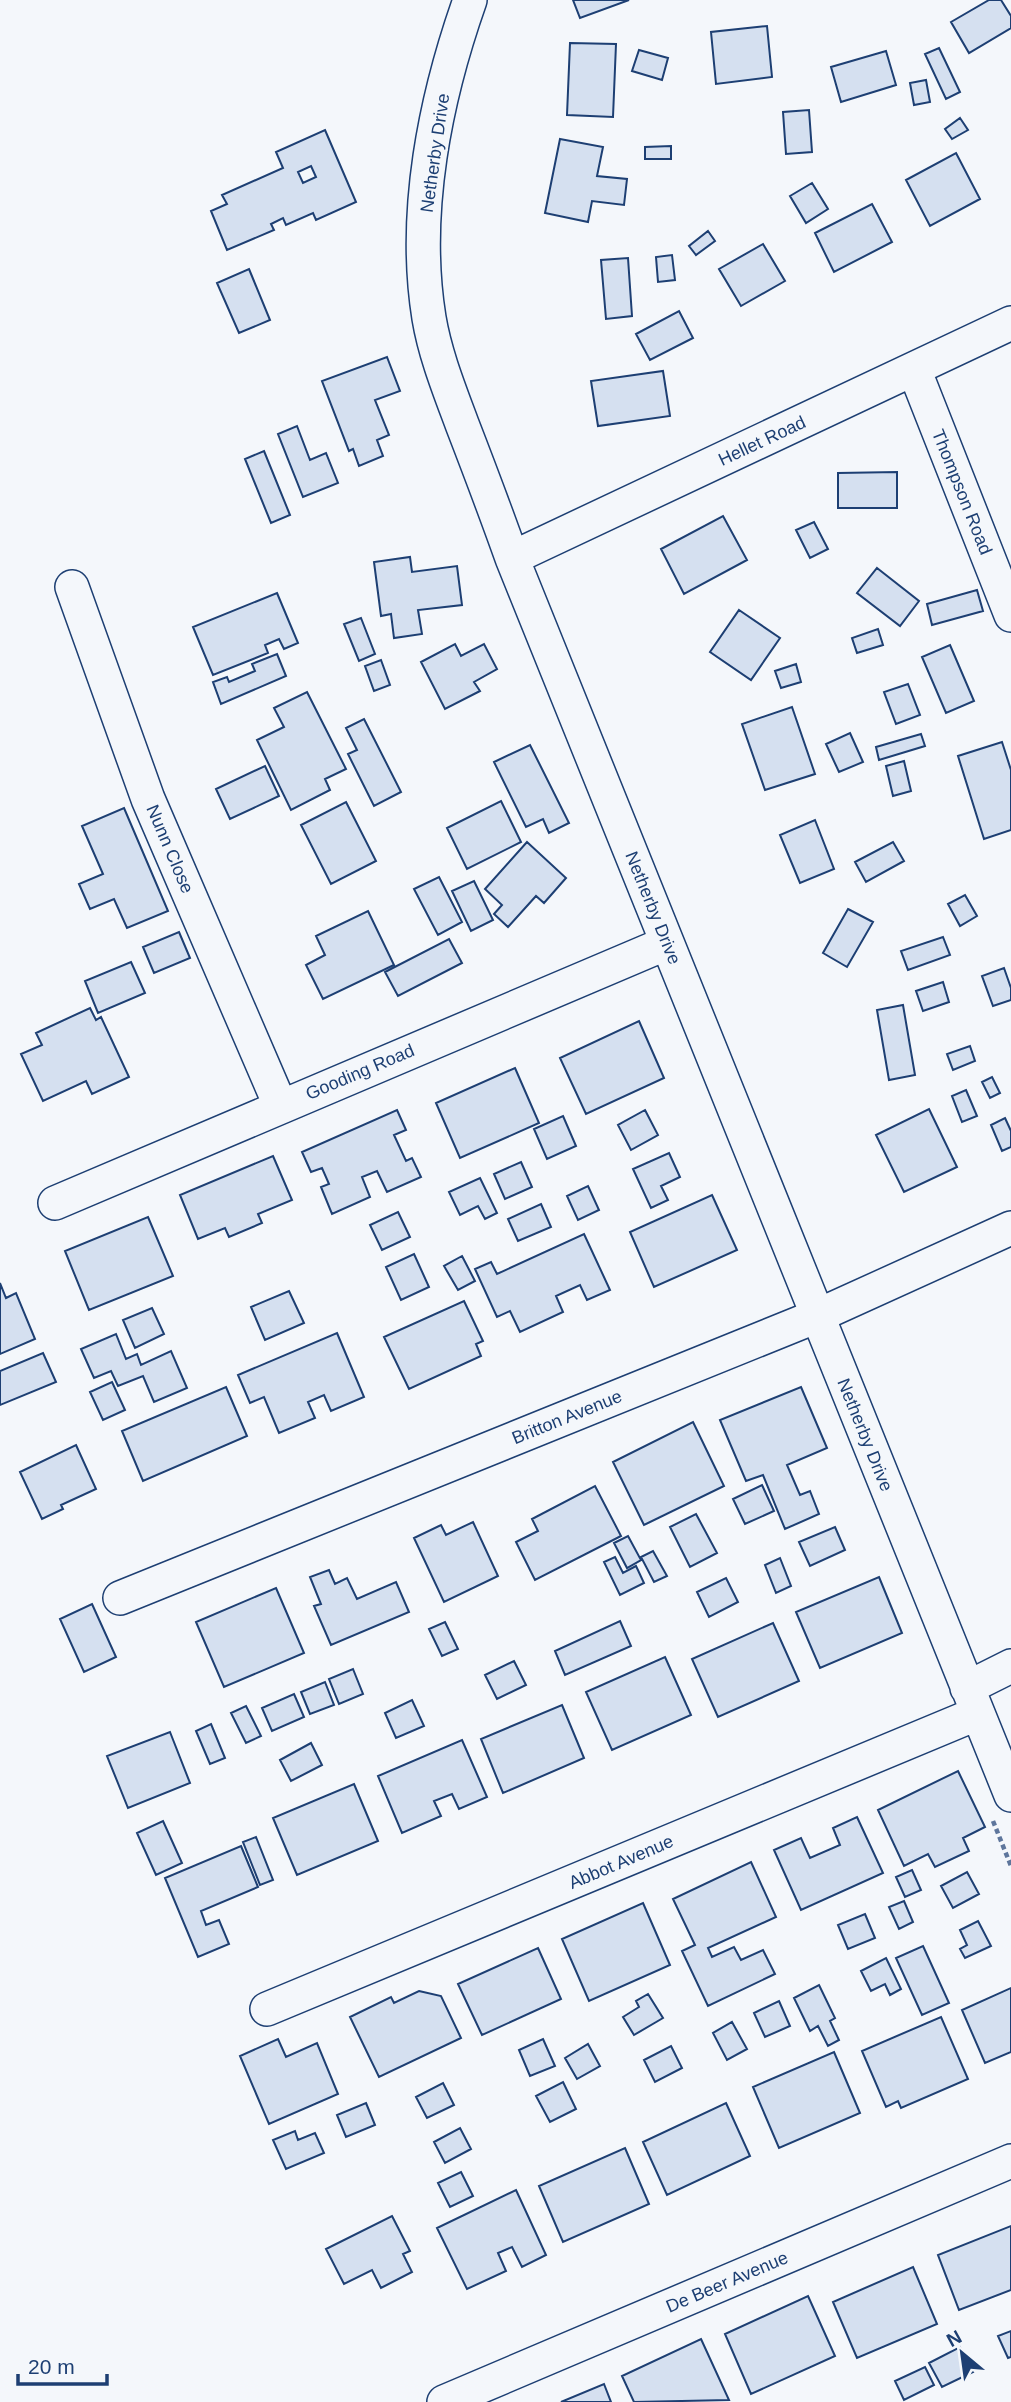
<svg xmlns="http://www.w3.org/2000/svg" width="1011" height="2402" font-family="Arial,sans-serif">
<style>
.building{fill:#d5e0f0;stroke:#1d3f73;stroke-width:2;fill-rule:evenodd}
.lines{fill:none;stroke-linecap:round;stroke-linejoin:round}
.minor-casing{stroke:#1d3f73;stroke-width:36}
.path{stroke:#5e769c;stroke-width:4.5;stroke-dasharray:5 3.5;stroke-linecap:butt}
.minor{stroke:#f4f7fb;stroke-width:33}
.labels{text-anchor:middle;stroke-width:5;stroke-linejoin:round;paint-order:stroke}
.street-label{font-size:18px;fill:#1d3f73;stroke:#f4f7fb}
</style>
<rect width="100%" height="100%" fill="#f4f7fb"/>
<path class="building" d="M573,0H629L580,18Z
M989,0H1001L1011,16V28L969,53L951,22Z
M767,26L772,77L716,84L711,32Z
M570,43L616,44L613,117L567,115Z
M939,48L960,92L946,99L925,54Z
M639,50L668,58L662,80L632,71Z
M886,51L896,85L841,102L831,67Z
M926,80L930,102L914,105L910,83Z
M809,110L812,152L786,154L783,112Z
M960,118L968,130L952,139L945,129Z
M325,130L356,202L316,220L313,213L286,225L283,218L271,224L274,230L227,250L211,211L227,204L222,195L283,168L276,152ZM311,166L316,177L303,183L298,172Z
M560,139L603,147L597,176L627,179L624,205L592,201L588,222L545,213Z
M671,146V159H645V147Z
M956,153L980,199L930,226L906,180Z
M812,183L828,209L806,223L790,196Z
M872,204L892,242L834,272L815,233Z
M708,231L715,241L696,255L689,246Z
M763,244L785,281L741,306L719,269Z
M672,255L675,280L658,282L656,257Z
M628,258L632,316L606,319L601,260Z
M249,269L270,320L239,333L217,283Z
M679,311L693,338L650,360L636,334Z
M387,357L400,391L375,400L389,435L377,440L383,456L359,466L353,449L349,451L322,381Z
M663,371L670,416L598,426L591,381Z
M297,426L310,460L326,453L338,483L303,497L278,434Z
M264,451L290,515L271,523L245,459Z
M897,472V508H838V473Z
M723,516L747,560L684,594L661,549Z
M814,522L828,549L810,558L796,530Z
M410,557L412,572L457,566L462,605L418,610L422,634L394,638L391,614L381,616L374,562Z
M877,568L919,601L900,626L857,593Z
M977,590L983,611L932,625L927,604Z
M277,593L298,643L284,649L279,639L265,645L268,653L213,675L193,627Z
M739,610L780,638L751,680L710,652Z
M361,618L375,654L359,661L344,624Z
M878,629L883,645L857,653L852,638Z
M455,644L461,656L484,644L497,669L474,682L480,691L445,709L421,662Z
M950,645L974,701L946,713L922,657Z
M277,654L286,676L221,704L213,682L227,677L229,682L255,671L252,664Z
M381,660L390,685L374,691L365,666Z
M796,664L801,682L781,688L775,671Z
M908,684L920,715L896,724L884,692Z
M307,692L346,769L325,779L330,790L291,810L257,740L284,727L274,708Z
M792,707L815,774L765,790L742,724Z
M364,719L401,792L374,806L348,754L357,750L346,728Z
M850,733L863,762L839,772L826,744Z
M921,734L925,746L879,760L876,747Z
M1002,742L1011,770V830L984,839L958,756Z
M530,745L569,823L549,833L543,819L526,827L494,762Z
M904,761L911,791L893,796L886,766Z
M265,766L279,796L230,819L216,789Z
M501,801L521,842L467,869L447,828Z
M346,802L376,861L331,884L301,825Z
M124,808L168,911L127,928L114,899L90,909L79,884L103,874L82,826Z
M815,820L834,869L800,883L780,835Z
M527,842L566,878L544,903L536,896L508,927L494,914L502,905L485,889Z
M893,842L904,861L866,882L855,862Z
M439,877L462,922L438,935L414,889Z
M474,881L493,920L471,931L452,891Z
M965,895L977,916L960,926L948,904Z
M848,909L873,922L847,967L823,953Z
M368,911L394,965L323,999L306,965L325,955L316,936Z
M179,932L190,958L154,973L143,947Z
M943,937L950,955L908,970L901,951Z
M449,939L462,963L398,996L385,972Z
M131,962L145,993L98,1013L85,981Z
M1004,968L1011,988V1000L993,1006L982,976Z
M943,982L949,1002L923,1011L916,991Z
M903,1005L915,1075L889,1080L877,1010Z
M90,1008L96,1020L101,1017L129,1077L92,1094L86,1081L43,1101L21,1054L42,1045L36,1033Z
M639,1021L664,1078L586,1114L560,1058Z
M970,1046L975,1061L953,1070L947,1054Z
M515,1068L539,1123L460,1158L436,1103Z
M992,1077L1000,1093L990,1098L982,1082Z
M966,1090L977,1116L962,1122L952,1096Z
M929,1109L957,1167L904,1192L876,1135Z
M397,1110L406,1130L394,1135L406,1161L412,1158L421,1177L387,1192L377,1171L362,1177L370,1197L332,1214L321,1187L329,1184L322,1168L311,1172L302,1152Z
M645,1110L658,1135L631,1150L618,1125Z
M563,1116L576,1146L547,1159L534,1129Z
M1005,1118L1011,1131V1147L1002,1151L991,1125Z
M669,1153L680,1177L661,1186L668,1200L651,1208L633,1169Z
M273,1156L292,1200L258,1214L262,1223L229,1237L225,1228L198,1239L180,1195Z
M521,1162L532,1187L505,1199L494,1174Z
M480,1178L497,1213L485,1219L478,1206L460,1215L449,1192Z
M588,1186L599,1210L578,1220L567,1196Z
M712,1195L737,1250L654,1287L630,1232Z
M541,1204L551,1227L518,1241L508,1219Z
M398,1212L410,1237L382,1250L370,1225Z
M148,1217L173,1276L89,1310L65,1251Z
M584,1234L610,1290L587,1300L580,1285L556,1296L563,1312L520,1332L510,1311L497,1317L475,1269L491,1262L497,1274Z
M414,1254L429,1287L401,1300L386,1267Z
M462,1256L475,1281L458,1290L444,1266Z
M0,1283L6,1298L16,1293L35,1339L0,1354Z
M289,1291L304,1323L265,1340L251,1307Z
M464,1301L483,1341L476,1344L481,1356L409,1389L384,1337Z
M152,1308L164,1334L135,1348L123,1320Z
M337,1333L364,1397L331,1411L324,1395L308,1402L315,1418L279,1433L264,1397L250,1403L238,1375Z
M116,1334L126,1359L137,1354L141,1365L171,1351L187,1388L154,1402L143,1376L118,1386L111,1371L94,1378L81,1349Z
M43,1353L56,1382L0,1405V1371Z
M112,1382L125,1410L103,1420L90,1392Z
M226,1387L247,1436L143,1481L122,1431Z
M801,1387L827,1448L787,1465L800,1495L810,1491L819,1514L785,1529L763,1475L746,1481L720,1420Z
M693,1422L724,1486L644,1525L613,1462Z
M76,1445L96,1489L61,1505L63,1509L42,1519L20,1472Z
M762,1485L774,1511L745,1524L733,1499Z
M595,1486L621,1536L535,1580L516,1542L538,1531L532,1519Z
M696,1514L717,1553L690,1567L670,1527Z
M473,1522L498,1576L444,1602L414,1538L441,1525L446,1535Z
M835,1527L845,1550L810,1566L799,1542Z
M628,1536L641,1560L627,1568L614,1543Z
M653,1551L667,1576L654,1582L641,1557Z
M615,1557L623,1573L636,1566L644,1583L620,1595L604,1562Z
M780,1558L791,1586L776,1593L765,1565Z
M329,1570L335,1584L347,1578L357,1599L396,1582L409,1612L331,1645L314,1606L321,1604L310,1577Z
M879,1577L902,1633L820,1668L796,1612Z
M726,1578L738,1602L709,1617L697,1592Z
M276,1588L304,1653L224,1687L196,1622Z
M92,1604L116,1657L84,1672L60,1619Z
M620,1621L631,1646L565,1675L555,1651Z
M445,1622L458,1649L442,1656L429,1629Z
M773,1623L799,1681L718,1717L692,1659Z
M665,1657L691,1715L612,1750L586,1692Z
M514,1661L526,1685L497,1699L485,1675Z
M353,1669L363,1694L339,1704L329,1679Z
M325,1682L334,1705L310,1714L301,1692Z
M294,1694L304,1717L272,1731L262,1708Z
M412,1700L424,1726L396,1738L385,1713Z
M562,1705L584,1758L503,1793L481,1739Z
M246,1706L261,1736L246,1743L231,1713Z
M211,1724L225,1758L210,1764L196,1731Z
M170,1732L190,1783L128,1808L107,1756Z
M462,1740L487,1797L459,1809L452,1794L434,1801L441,1816L402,1833L378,1776Z
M311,1743L322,1765L291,1781L280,1760Z
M958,1771L985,1827L963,1838L969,1851L935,1867L928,1854L904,1866L878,1810Z
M354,1784L378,1841L297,1875L273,1818Z
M857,1817L883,1873L801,1910L774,1850L801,1838L810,1858L840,1845L833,1828Z
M163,1821L182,1863L156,1875L137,1833Z
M256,1837L273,1880L260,1885L243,1842Z
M241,1846L258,1887L201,1911L206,1925L219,1920L229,1944L198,1957L165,1878Z
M751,1862L776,1917L708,1948L712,1957L734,1947L741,1960L763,1950L775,1974L708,2006L682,1951L695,1945L673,1899Z
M912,1870L921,1890L905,1897L896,1877Z
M967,1872L979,1894L953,1908L941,1886Z
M904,1901L913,1922L899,1929L889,1907Z
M643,1903L670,1965L589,2001L562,1939Z
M865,1914L875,1938L848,1949L838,1925Z
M978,1921L991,1946L965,1958L960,1949L967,1945L960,1930Z
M923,1946L949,2003L922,2015L896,1958Z
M538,1948L561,1999L482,2035L458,1984Z
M886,1958L901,1989L890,1995L885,1984L871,1991L861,1971Z
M819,1985L835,2018L830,2021L839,2040L828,2046L818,2026L810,2031L794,1998Z
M1011,1988V2052L985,2063L962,2010Z
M419,1991L441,1996L461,2038L379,2077L350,2017L391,1997L394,2003Z
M648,1994L663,2018L634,2035L623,2017L639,2007L636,2001Z
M779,2001L790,2026L765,2037L754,2013Z
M941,2017L968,2079L901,2108L898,2101L886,2107L862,2051Z
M732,2022L747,2049L727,2060L713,2033Z
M278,2039L286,2057L317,2043L338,2094L269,2124L240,2056Z
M543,2039L555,2066L530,2076L519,2050Z
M588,2044L600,2066L577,2079L565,2058Z
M671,2046L682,2068L655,2082L644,2060Z
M834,2052L860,2113L779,2148L753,2087Z
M563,2082L576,2109L550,2122L536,2096Z
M443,2083L454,2105L427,2118L416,2097Z
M366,2103L375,2125L346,2137L337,2115Z
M726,2103L750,2156L667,2195L643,2142Z
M460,2128L471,2149L445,2163L434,2142Z
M295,2131L298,2140L315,2133L324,2153L286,2169L273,2140Z
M625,2148L649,2204L563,2242L539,2186Z
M461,2172L473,2196L450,2207L438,2183Z
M516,2190L546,2255L522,2267L512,2247L498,2253L506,2271L467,2289L437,2228Z
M392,2216L410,2251L403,2254L412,2272L381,2288L372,2270L344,2284L326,2249Z
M1011,2226V2290L959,2310L938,2255Z
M913,2267L937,2324L857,2358L833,2302Z
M808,2296L835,2356L751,2394L725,2334Z
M1011,2331V2357L1008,2358L998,2336Z
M701,2339L729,2400L634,2402L622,2376Z
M960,2347L973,2372L942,2387L929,2363Z
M925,2367L934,2385L904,2400L895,2381Z
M604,2384L611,2402H561Z"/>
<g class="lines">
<g class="minor-casing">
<path id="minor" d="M470,0C435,99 412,213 429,318C435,354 449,389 462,424C479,468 496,513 512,558L1011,1795
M914,369L1011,615
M512,558L1011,323
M72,587L148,799L280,1105
M55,1203L667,943
M120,1598L817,1316L1011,1228
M967,1688L1011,1666
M267,2009L976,1714
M444,2402L1011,2161"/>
</g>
<path class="path" d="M993,1821L1011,1866"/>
<use href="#minor" class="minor"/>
</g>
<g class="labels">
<g class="street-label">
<text transform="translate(435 153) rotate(-82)" y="6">Netherby Drive</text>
<text transform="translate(762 441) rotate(-25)" y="6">Hellet Road</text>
<text transform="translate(962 492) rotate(68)" y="6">Thompson Road</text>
<text transform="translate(170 849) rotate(67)" y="6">Nunn Close</text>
<text transform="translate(653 908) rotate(68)" y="6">Netherby Drive</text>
<text transform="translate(360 1072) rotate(-23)" y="6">Gooding Road</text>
<text transform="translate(567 1417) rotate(-22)" y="6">Britton Avenue</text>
<text transform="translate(865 1435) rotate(68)" y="6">Netherby Drive</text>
<text transform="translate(621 1862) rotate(-23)" y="6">Abbot Avenue</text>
<text transform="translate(727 2282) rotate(-23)" y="6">De Beer Avenue</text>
</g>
</g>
<g transform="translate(962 2353) rotate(331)" stroke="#f4f7fb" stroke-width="5" paint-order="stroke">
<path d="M0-5L12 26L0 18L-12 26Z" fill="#1d3f73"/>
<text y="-10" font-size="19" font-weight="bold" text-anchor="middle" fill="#1d3f73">N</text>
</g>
<path d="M18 2374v10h89v-10" fill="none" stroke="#1d3f73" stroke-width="3.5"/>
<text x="28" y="2374" font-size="21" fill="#1d3f73" stroke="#f4f7fb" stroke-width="5" paint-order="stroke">20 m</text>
</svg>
